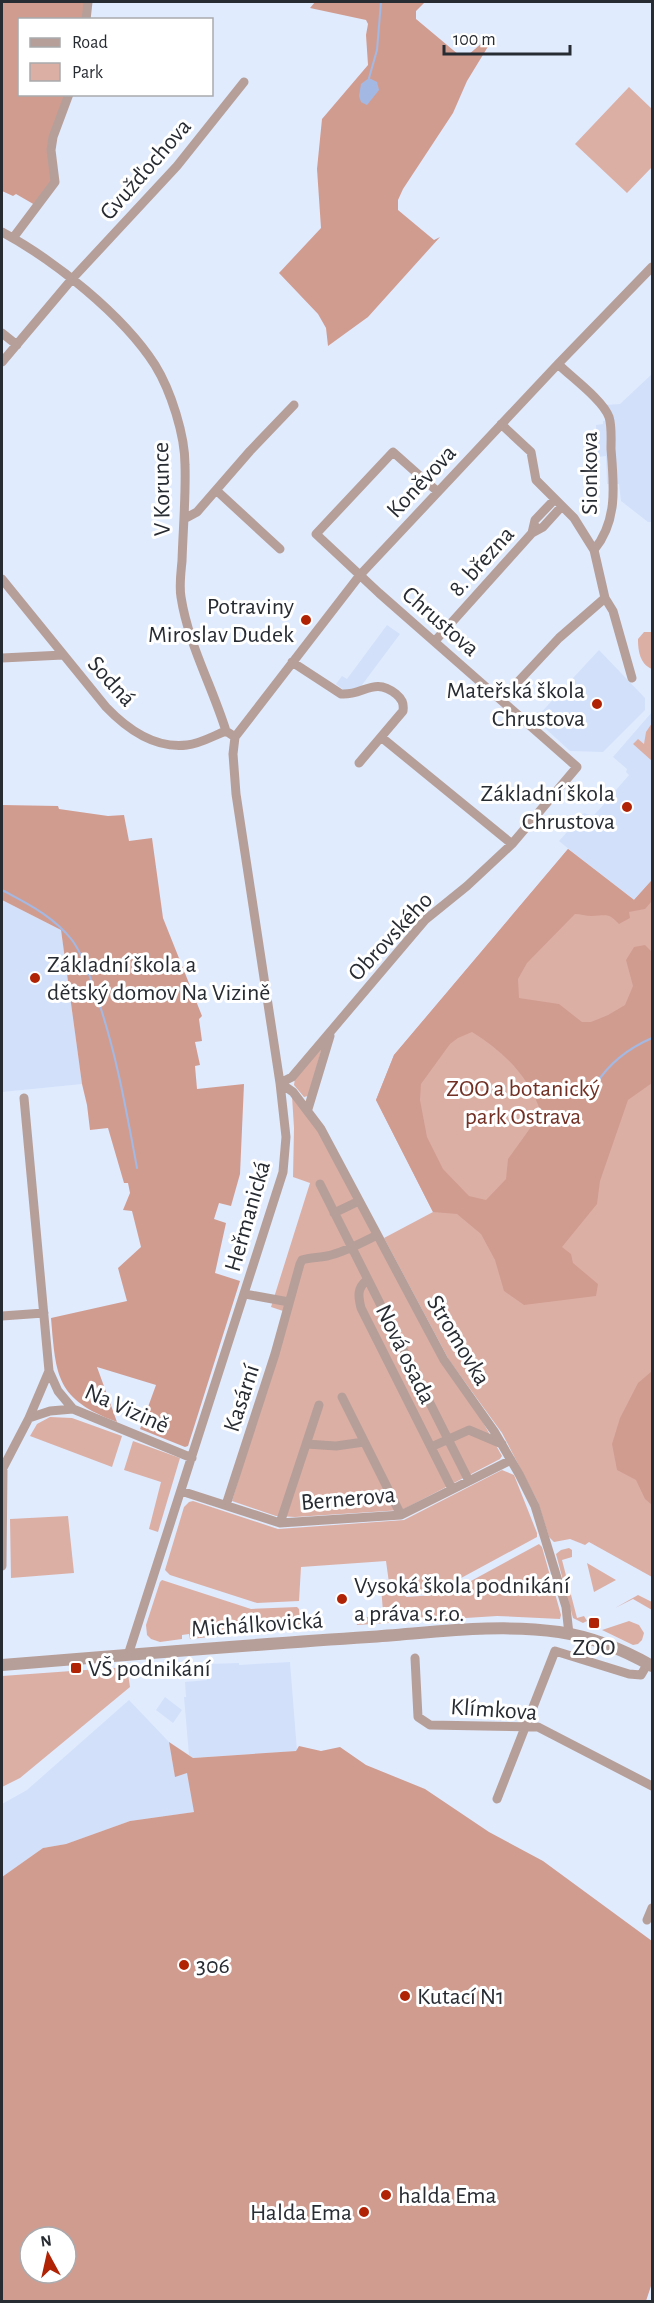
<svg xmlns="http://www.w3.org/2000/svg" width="654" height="2303" font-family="'Alegreya Sans',sans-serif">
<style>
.built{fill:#d2e0fa}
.green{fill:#dcafa5}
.forest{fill:#d19c90;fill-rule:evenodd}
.water{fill:#a3b9e4}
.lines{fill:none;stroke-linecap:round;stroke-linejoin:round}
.stream{stroke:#a3b9e4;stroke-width:2}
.minor{stroke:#b79f99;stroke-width:9}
.tertiary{stroke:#b79f99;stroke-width:12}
.poi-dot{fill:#b02305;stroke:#fff;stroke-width:2}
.labels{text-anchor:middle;stroke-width:6;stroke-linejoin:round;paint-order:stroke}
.street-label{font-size:24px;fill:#272b32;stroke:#fff}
.poi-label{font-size:24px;fill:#272b32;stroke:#fff;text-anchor:start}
.park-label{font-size:24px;fill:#723024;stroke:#fff}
</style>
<rect width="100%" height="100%" fill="#e0ebfe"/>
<path class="built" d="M652,374V522H648L621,501L619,484H607L606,456L598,457L596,425L603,424V421L614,420L605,405L620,404Z
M387,625L400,634L353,697L336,684L342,676L347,679Z
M599,650L645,698V710L603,752L570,751L535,719Z
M652,712V880L634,900L599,874L559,841L584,813L593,816L606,802L604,796L611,789L616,790L629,775L626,772L627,769L613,757Z
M2,900L61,930L82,1084L2,1092Z
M290,1662L297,1751L193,1758L189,1755L184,1697H186L185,1682L207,1680V1664L239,1663V1665Z
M165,1697L182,1710L173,1723L156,1710Z
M129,1700L169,1742L175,1776L187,1772L195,1802L194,1812L130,1821L66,1844L43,1848L2,1877V1804L27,1790Z"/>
<path class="green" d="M629,87L652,109V167L627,193L575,144Z
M644,632H652V669C640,664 638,651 638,639Z
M652,723V761L633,744L638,739L644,744L646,732Z
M568,849L634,900L652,880V1577L589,1542L585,1545L570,1539L554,1542L549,1537L538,1502L502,1433L449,1360L384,1238L433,1212L376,1100L394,1055Z
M322,1048L308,1096L304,1097L294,1085L295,1078Z
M292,1096L311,1118L502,1456L500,1459L402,1510L295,1517L276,1516L232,1501L289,1313L271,1307L310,1183L293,1177L294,1128Z
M50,1417L72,1418L122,1436L112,1467L30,1436L37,1424Z
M133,1441L180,1458L158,1532L149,1529L161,1482L124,1470Z
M502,1470L514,1475L537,1533V1537L439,1590L410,1592L389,1583L386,1561L301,1567L299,1601L257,1603L170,1575L165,1570L184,1507L189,1502L193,1501L278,1529L404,1520Z
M68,1516L74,1573L11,1578L10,1519Z
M539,1544L542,1547L561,1615L560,1619L497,1616L357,1625L356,1621L383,1612L381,1586L389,1587L407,1597L447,1594Z
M569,1548L572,1550V1557L562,1560L577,1618L584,1616L587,1621L583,1623L573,1618L556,1554L561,1550Z
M587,1563L616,1580L594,1592Z
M162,1580L251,1609L297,1607L299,1609L300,1628L190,1639L189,1634L182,1635V1639L160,1642L151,1639L147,1635L146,1625L160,1582Z
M638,1595L652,1602V1610L633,1599L615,1608Z
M629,1621L639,1625L644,1633L642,1640L638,1644L633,1645L602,1630Z
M127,1667L130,1687L20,1778L2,1787V1676Z"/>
<path class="forest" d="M2,2H85L83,19L20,20V94L66,95L51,138L52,181L35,205L16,194L13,196L2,191Z
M315,2H425L416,11V19L459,55H468L489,37L492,40L467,81L453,113L403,189L398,200V210L434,240L440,237L368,317L328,346L326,328L318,314L279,273L321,228L317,169L322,119L368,65L366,35L368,24L366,20L310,8Z
M2,805L58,806L59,809L108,816L124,815L129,841L152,838L163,918L202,1016L199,1019L202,1041L195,1042L200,1065L195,1066L197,1089L244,1084L240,1174L231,1206L219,1203L214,1219L226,1223L215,1273L240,1281L188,1446L185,1447L140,1429L156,1385L97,1367L117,1422C56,1399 56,1377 51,1318L127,1301L118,1268L141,1247L132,1211L123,1210L130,1193L128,1183H124L108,1128L90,1130L87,1105L82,1084L61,930L2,900Z
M568,849L634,900L652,880V901L645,909L629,912L630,918L619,924C607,912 607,916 591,916C586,916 580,914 575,914L527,963L518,979L519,998L559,1004L582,1022H591L608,1015L625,1005L633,986L626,960L634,947L645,945L652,952V1083L628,1100L600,1181L597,1204L562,1247L571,1254L573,1263L598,1284L596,1296L524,1305L504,1291L495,1260L481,1234L457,1214L433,1212L376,1100L394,1055ZM472,1032C504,1052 529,1076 541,1113L508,1159L506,1179L486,1200L469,1196L443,1169L427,1137L420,1100L421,1084L450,1044L458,1038Z
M652,1371V1505L645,1499L636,1480L617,1470L612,1444L620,1418L638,1383Z
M169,1742L193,1758L296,1751L299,1746L321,1751L340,1747L366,1765L425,1789L489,1832L543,1861L652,1941V2283L646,2301H2V1877L43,1848L66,1844L130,1821L194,1812L187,1773L175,1777ZM30,2237H66V2273H30Z"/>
<path class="water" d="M369,78L377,82L379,90L367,105L361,102L359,96L361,84Z"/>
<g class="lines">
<path class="stream" d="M369,78L377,50L381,2
M2,890C28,904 53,916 72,940C83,955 90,977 96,994C116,1051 126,1109 137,1168
M596,1084C610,1062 629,1048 652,1038"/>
<path class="minor" d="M86,20L88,2
M2,232C54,260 123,315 155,365C171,391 185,435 185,465C186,497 183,529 182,561C181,572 179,585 181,597C188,643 212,686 226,731L235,737
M13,238L55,182L51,150L53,137L69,94
M2,333L17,345
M2,362L72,279L177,166L244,82
M558,364C571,377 603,400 609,417C612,426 611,439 611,449C614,485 618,521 594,550
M501,424L531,452L536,480L574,518L594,550L605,598L613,611L632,678
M216,490L280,549
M438,492L393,452L316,534L379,593L577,767L512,844L467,886L425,920L292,1077L280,1083L293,1092L321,1129L444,1360L494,1431L519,1474L535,1506L566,1607L569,1634
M184,519L197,512L250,451L294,405
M532,533L535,520L555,499
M2,579L106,707C127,729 154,749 187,745C200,744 215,735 226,731
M435,641L532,533L543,527L562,506
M2,658L63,655
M292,662L341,694C363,696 374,676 396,694C402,699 404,703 403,711L359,763
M501,700L559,638L605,598
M381,737L512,844
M24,1098L49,1371L58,1391L73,1409L192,1458
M308,1109L330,1036
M320,1184L469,1481
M334,1213L359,1201
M367,1280C357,1288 358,1296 361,1308L452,1489
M245,1294L289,1302
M2,1316L44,1313
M342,1397L401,1515
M29,1418L49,1371
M306,1444L336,1446L364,1442
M431,1447L469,1430L502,1444
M181,1491L280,1523L401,1515L511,1460
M226,1505L275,1354L300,1264L302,1260C310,1257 318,1258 327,1256C345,1252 361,1243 377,1235
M280,1523L319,1405
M2,1566L3,1468L29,1418L50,1411L73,1409
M128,1655L283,1172L286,1137L280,1083L236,794L233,754L235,737L360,575L558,364L652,267
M415,1658L418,1717L430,1725L538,1727L652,1786
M497,1799L555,1651L629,1674L641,1675L648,1663
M647,1920L652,1908"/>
<path class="tertiary" d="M2,1665C124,1655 246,1645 369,1637C431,1633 497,1623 559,1632C592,1637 624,1650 652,1666"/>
</g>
<g class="poi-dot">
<circle cx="306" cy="620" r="6"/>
<circle cx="597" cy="704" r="6"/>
<circle cx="627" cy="807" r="6"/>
<circle cx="35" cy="978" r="6"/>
<circle cx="342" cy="1599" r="6"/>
<rect x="588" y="1617" width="12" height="12" rx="3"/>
<rect x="70" y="1662" width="12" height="12" rx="3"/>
<circle cx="184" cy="1965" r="6"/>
<circle cx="405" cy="1996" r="6"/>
<circle cx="386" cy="2195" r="6"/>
<circle cx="364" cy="2212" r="6"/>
</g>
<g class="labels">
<g class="street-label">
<text transform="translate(145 169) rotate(-49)" y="8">Gvužďochova</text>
<text transform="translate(589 473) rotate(-90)" y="8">Sionkova</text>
<text transform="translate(421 481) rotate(-47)" y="8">Koněvova</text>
<text transform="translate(161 489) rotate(-91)" y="8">V Korunce</text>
<text transform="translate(481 561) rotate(-48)" y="8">8. března</text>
<text transform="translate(441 621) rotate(41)" y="8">Chrustova</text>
<text transform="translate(112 681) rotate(48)" y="8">Sodná</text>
<text transform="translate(390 936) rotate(-47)" y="8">Obrovského</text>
<text transform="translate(247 1216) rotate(-74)" y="8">Heřmanická</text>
<text transform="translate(459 1340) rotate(59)" y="8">Stromovka</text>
<text transform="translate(406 1354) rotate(64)" y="8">Nová osada</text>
<text transform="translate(241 1398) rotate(-72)" y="8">Kasární</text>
<text transform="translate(127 1408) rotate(24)" y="8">Na Vizině</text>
<text transform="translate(348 1498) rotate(-5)" y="8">Bernerova</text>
<text transform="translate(257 1624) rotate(-4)" y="8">Michálkovická</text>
<text transform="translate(494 1709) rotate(4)" y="8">Klímkova</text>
</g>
<g class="poi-label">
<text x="294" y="614" text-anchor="end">Potraviny<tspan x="294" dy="28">Miroslav Dudek</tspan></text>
<text x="585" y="698" text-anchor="end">Mateřská škola<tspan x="585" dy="28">Chrustova</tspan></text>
<text x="615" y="801" text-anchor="end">Základní škola<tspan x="615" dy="28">Chrustova</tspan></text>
<text x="47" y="972">Základní škola a<tspan x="47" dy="28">dětský domov Na Vizině</tspan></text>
<text x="354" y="1593">Vysoká škola podnikání<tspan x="354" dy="28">a práva s.r.o.</tspan></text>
<text x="594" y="1655" text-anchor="middle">ZOO</text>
<text x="88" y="1676">VŠ podnikání</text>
<text x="196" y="1973">306</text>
<text x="417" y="2004">Kutací N1</text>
<text x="398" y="2203">halda Ema</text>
<text x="352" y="2220" text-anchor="end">Halda Ema</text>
</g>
<g class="park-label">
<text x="523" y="1096">ZOO a botanický<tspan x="523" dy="28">park Ostrava</tspan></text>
</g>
</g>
<rect width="654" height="2303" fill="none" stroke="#272b32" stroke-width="6"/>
<rect x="18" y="18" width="195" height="78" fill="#ffffff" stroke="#a9aaad" stroke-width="1.5"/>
<rect x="30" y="38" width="30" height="9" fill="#b79f99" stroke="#a9aaad" stroke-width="1.5"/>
<text x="72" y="48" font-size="18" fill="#272b32">Road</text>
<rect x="30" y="63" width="30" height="18" fill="#dcafa5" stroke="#a9aaad" stroke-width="1.5"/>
<text x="72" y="78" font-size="18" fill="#272b32">Park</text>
<g transform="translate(48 2255) rotate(352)"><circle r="28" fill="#ffffff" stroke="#a9aaad" stroke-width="1.5"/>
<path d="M0-4.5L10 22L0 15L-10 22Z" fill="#b02305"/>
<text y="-9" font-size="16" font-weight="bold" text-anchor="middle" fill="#272b32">N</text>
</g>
<path d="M444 45v9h126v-9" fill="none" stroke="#272b32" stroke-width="3"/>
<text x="453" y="45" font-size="18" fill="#272b32" stroke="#ffffff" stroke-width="4.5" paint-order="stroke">100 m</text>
</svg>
